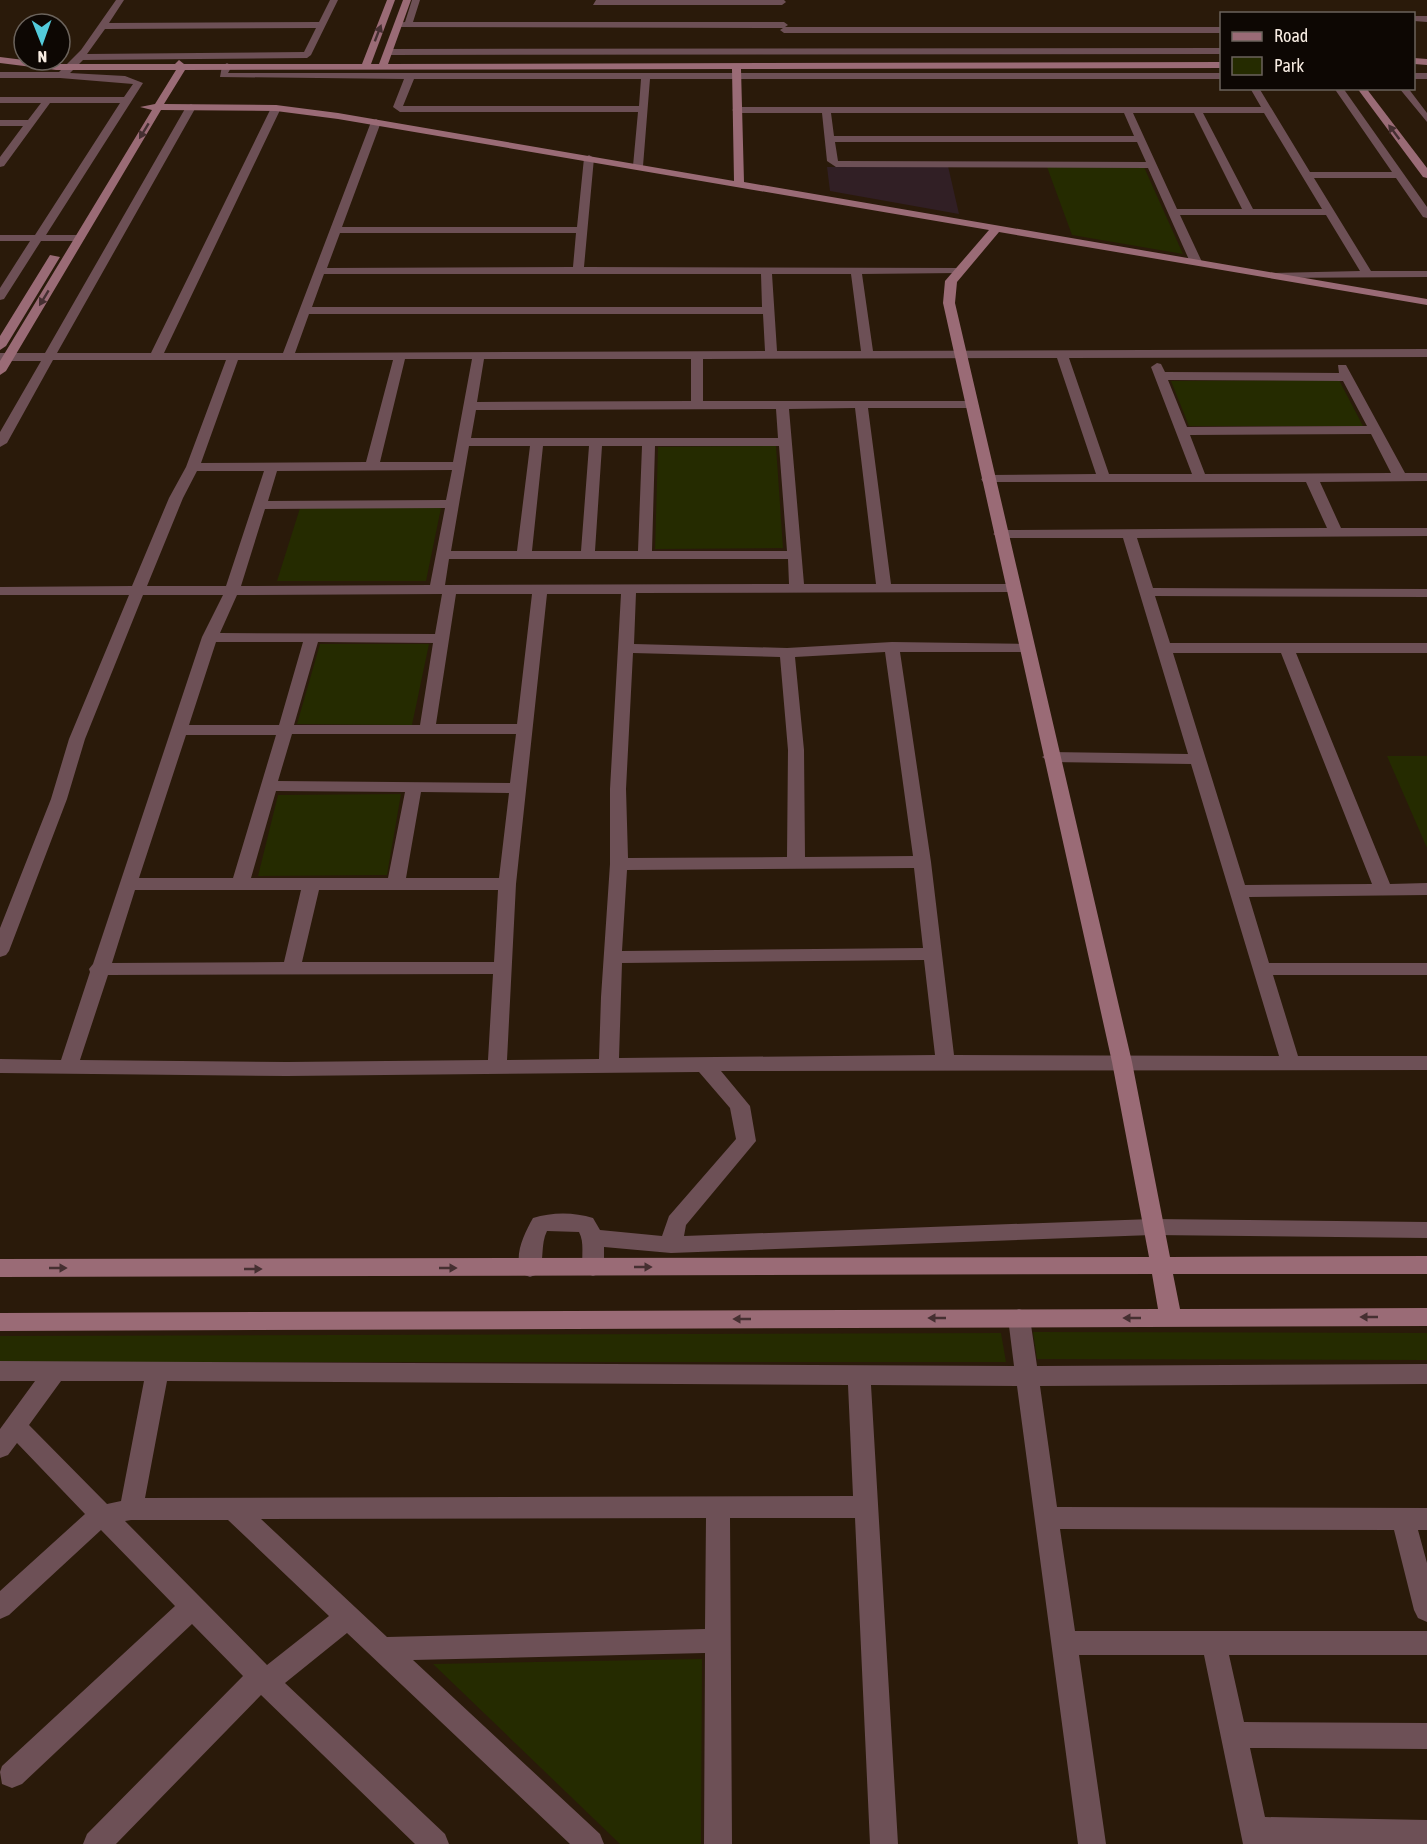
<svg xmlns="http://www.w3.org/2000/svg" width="1427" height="1844" font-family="'Asap Condensed',sans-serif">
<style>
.industrial{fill:#311f25}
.green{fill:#252b00}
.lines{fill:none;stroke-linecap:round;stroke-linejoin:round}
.street{fill:#6d5056;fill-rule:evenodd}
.secondary{fill:#9a6b76;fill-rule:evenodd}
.oneway{fill:#452f31}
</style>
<rect width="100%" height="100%" fill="#2a1a0a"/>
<path class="industrial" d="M948,166L959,214L830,191L827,167Z"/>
<path class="green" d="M1047,167H1144L1183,254L1072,235Z
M1339,380L1363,426H1189L1171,381Z
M776,446L783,548L655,549L658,447Z
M300,508H441L426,581H277Z
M320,644H429L412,725L297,724Z
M1387,756H1427V848Z
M401,794L387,875L258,876L278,795Z
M1033,1332L1427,1333V1360L1037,1359Z
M1001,1333L1006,1362H0V1336Z
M702,1659L701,1844H620L433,1664Z"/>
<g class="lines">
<path class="street" d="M116,0H124L109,23L319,22L330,0H338L311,55L307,58L83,60L70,73L125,76L143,83L46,235H80L85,238L80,241H41L4,299L0,300V288L30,241H0V235H35L120,103H50L4,166L0,167V157L23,126H0V120H28L41,103H0V97H124L133,84L60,78H0V72H59L81,50ZM316,28L304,52L87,54L105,29Z
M412,0H420L413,22H784L788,25L785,27H1222V33H784L780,30L783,28L395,27V23L405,22Z
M596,0H784L786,2L782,5H593Z
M1414,16H1427V22L1414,21Z
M1222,48V54L388,55L384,52L388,49Z
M227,63L232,66L228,73H1222V79H650L643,166L638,169L633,166L638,112H400L393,107L404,79L220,77L222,66ZM414,79H641L639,106H403Z
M1414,73H1427V79H1414Z
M1250,88H1259L1310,172H1392L1334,88H1343L1427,207V218L1423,217L1396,178H1314L1371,271H1427V277L1269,278L1267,276L1273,273L1360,271L1326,215H1180L1202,262L1196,265L1190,262L1148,168L836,167L827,161L822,113H737L732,110L737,107H1261ZM831,113H1124L1134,136H834ZM1133,113H1194L1242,209H1177ZM1203,113H1264L1322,209H1253ZM835,142H1137L1146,162L838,161Z
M1399,88H1408L1427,113V122Z
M191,104L196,107L57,353H151L271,108L276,105L281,108L164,353H283L371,122L376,119L381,122L342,227H577L584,158L589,155L594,158L584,267L962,268L964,270L958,273L862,274L873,351L1427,349V357L1069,358L1109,474H1192L1151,367L1157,363L1161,364L1165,372L1339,373L1338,365H1346L1405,473H1427V481L1320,482L1341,528H1427V536L1137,538L1153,588L1427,589V597L1155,596L1170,643H1427V653H1296L1390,884L1427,883V895L1249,897L1269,963H1427V975H1273L1298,1056H1427V1070L721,1071L750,1106L756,1141L686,1225L684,1236L1152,1219L1427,1222V1238L1152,1235L671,1253L604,1247V1267L601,1273L593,1276L585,1273C579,1260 586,1245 579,1232L547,1231C540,1245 545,1261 538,1274L530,1277L522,1274C513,1256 524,1234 533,1218C552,1212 574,1212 593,1218L600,1230L662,1236L669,1216L736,1139L730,1108L699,1072L287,1076L0,1073V1059L61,1060L90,972L89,969L93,964L202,637L223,595H143L85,739L67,799L9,951L6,955L0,957V928L51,799L69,739L129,595H0V587L132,586L169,498L186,467L226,360H53L7,443L0,447V432L41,361H0V353H45L186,107ZM340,233H576L573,267L327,268ZM324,274H761L762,307H312ZM772,274H851L861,351H777ZM309,314H763L765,351L295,353ZM1057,358L1096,474L988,475L981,479L983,482H1306L1327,528L1000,530L993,534L1000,538H1123L1188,754L1050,752L1042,757L1050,762L1191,764L1279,1056L954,1055L931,862L900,652H1026L1031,650L1034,647L1031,644L892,642L787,648L634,644L636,593L1012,592L1019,588L1012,584H891L868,408H971L977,404L975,401H703V359ZM405,359H472L453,462H380ZM484,359H691V401L477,402ZM238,360H393L366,462L201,463ZM1168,380L1343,381L1367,426L1187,427ZM855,408L876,584H804L789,409ZM776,409L778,438H471L476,410ZM1371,434L1391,473L1205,474L1190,435ZM469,446H530L517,551H451ZM543,446H589L581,551H532ZM602,446H642L638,551H595ZM655,446H779L787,551H652ZM452,470L446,500L268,501L277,471ZM197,471H264L226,586H147L183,498ZM445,508L430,585L241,586L265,509ZM449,559H788L789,584L445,585ZM442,594L435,634L220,633L237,595ZM456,594H532L517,724H436ZM547,594H621L610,789V864L601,997L599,1059L507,1060L516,884ZM216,642H303L279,725H189ZM318,642L433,643L420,725H294ZM885,652L913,856L805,857L804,750L795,657ZM633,653L780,657L788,750L787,857L628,858L626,789ZM1173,653H1281L1372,884L1245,885ZM292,734H516L510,783L278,781ZM186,735H276L233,878H139ZM276,791L405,792L388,878H251ZM421,792L509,793L499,878H406ZM914,868L923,948L622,951L627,870ZM135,890H301L284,962L112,963ZM319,890H498L494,962H302ZM924,960L935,1055L619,1058L622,963ZM493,974L488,1060L287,1062L80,1060L108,975Z
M1019,1309L1027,1312L1030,1318L1037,1366L1427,1364V1384L1040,1386L1057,1507L1427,1508V1530H1418L1427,1563V1622L1418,1618L1414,1610L1394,1530L1060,1529L1075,1631H1427V1655H1229L1244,1722L1427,1723V1749L1250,1748L1265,1817L1427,1820V1844H1243L1204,1655H1079L1106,1844H1078L1017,1386L871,1385L898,1844H870L855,1518H730L732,1844H704L705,1653L413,1660L600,1834L604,1844H570L347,1633L285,1683L445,1834L449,1844H415L261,1695L116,1844H83L87,1834L243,1676L192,1624L22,1784L12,1788L2,1784L0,1772L2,1766L175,1606L101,1530L9,1615L0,1619V1591L85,1514L17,1443L8,1455L0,1458V1429L35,1381H0V1361L1014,1366L1008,1318L1011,1312ZM61,1381H144L121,1501L107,1504L29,1425ZM167,1381L848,1385L853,1496L145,1498ZM706,1518L705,1629L387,1637L261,1519ZM131,1520H228L329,1616L267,1665L125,1521Z"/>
<path class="secondary" d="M387,0H395L371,64H379L403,0H411L388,64L1222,62V68L741,69L744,182L1427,299V305L999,232L957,282L955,303L1132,1062L1170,1257L1427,1256V1274H1173L1180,1309L1427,1308V1326L0,1331V1313L1158,1309L1152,1274L0,1277V1259L1149,1257L1112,1062L943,303L945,281L989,230L338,119L276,111L161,110L6,371L0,375V361L152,110L140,107L155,104L176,70H56L0,63V57L56,64H175L179,60L184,64H362ZM732,69L734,181L338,113L276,105L164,104L185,70Z
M1414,58L1427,59V65L1414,64Z
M1357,88H1366L1427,168V178L1423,177Z
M50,255L60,257L6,346L0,350V336Z"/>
</g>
<defs><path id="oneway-solid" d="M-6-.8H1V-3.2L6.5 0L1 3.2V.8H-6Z" transform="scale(1.5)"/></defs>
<g class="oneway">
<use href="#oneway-solid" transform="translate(378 33) rotate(-69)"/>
<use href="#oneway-solid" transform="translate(144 131) rotate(121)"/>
<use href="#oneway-solid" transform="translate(1394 132) rotate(-127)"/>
<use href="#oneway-solid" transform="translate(44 298) rotate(121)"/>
<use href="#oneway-solid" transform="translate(643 1267)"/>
<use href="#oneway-solid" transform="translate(58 1268)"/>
<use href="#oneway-solid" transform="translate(448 1268)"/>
<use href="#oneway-solid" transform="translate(253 1269)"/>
<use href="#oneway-solid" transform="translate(1369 1317) rotate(180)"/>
<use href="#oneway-solid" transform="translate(937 1318) rotate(180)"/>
<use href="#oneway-solid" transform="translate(1132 1318) rotate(180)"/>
<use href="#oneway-solid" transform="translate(742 1319) rotate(180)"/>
</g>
<rect x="1220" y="12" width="195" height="78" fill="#0d0703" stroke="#6b635c" stroke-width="1.5"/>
<rect x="1232" y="32" width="30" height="9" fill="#9a6b76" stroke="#6b635c" stroke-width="1.5"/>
<text x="1274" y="42" font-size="18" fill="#f7ece2">Road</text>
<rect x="1232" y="57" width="30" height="18" fill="#252b00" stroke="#6b635c" stroke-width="1.5"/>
<text x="1274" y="72" font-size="18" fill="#f7ece2">Park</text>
<g transform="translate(42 42) rotate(179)"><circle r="28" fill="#0d0703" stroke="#6b635c" stroke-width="1.5"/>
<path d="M0-4.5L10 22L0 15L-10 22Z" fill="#53cbdb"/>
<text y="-9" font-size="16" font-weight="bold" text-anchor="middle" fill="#f7ece2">N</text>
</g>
</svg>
